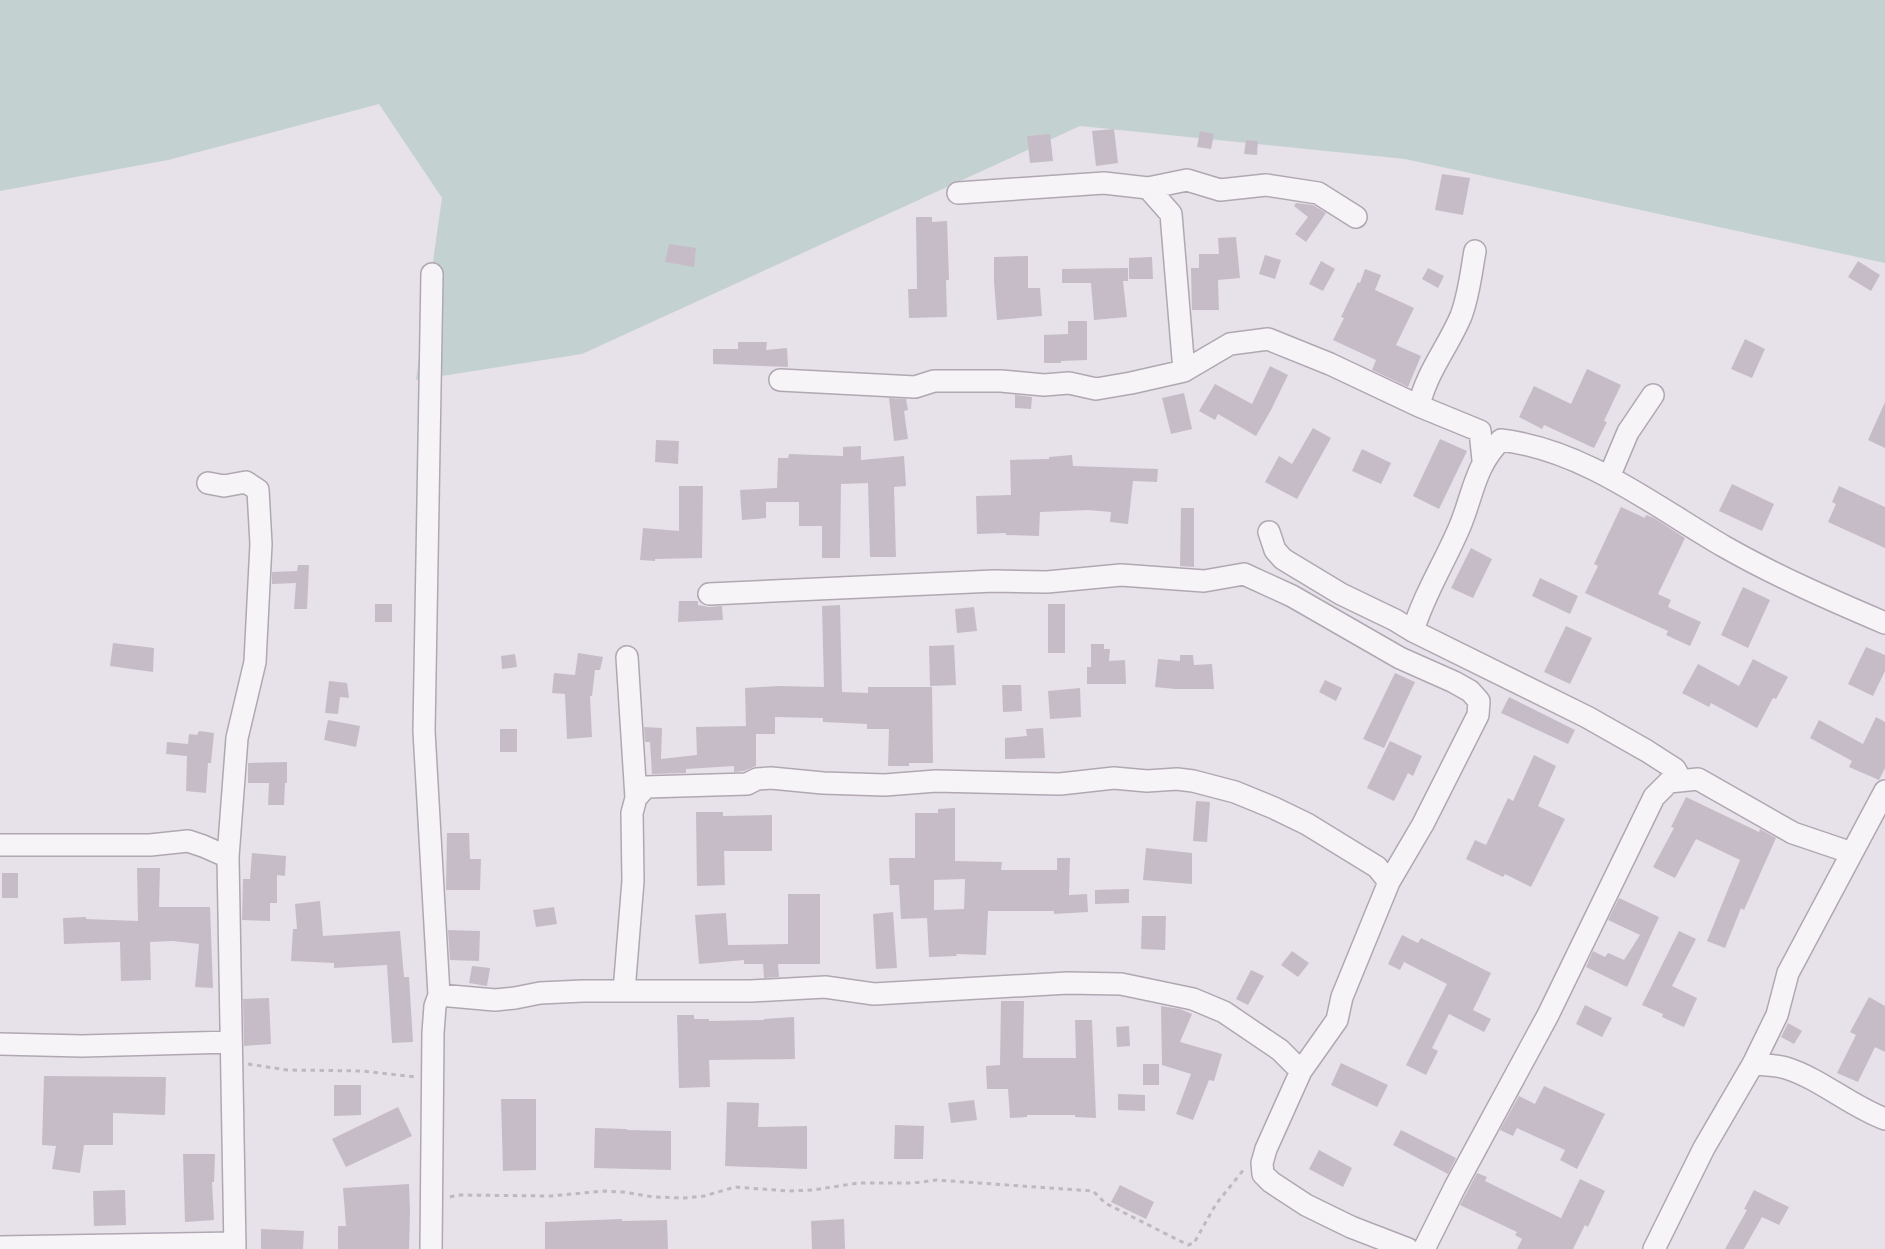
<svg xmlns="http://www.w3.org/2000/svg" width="1885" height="1249" font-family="'Golos Text',sans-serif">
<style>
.green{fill:#c3d2d1}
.building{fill:#c6bcc8;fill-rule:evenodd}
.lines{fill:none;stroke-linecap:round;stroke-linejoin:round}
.minor-casing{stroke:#b0a7b3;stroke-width:24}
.path{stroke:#bfb8c0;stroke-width:3;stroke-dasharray:4.5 4.5;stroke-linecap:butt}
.minor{stroke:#f7f4f7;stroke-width:21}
</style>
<rect width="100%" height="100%" fill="#e7e1e9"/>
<path class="green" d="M0,0H1885V263L1405,159L1080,126L582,354L416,380L442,198L379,104L168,160L0,191Z"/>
<path class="building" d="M1114,129L1118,163L1096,166L1092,131Z
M1200,131L1214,134L1211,149L1197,147Z
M1050,134L1053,161L1030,163L1027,136Z
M1246,140L1258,141L1257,155L1244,154Z
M1442,174L1470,178L1463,215L1435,210Z
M1296,203L1313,205L1326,213L1306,242L1295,234L1308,217L1294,206Z
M916,217H932V222L947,221L949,280H946L947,317L909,318L908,289H917Z
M1236,237L1240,278L1218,280L1219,310H1192L1191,268H1199V254H1219L1218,238Z
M669,244L696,248L694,267L665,262Z
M1265,255L1281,260L1275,279L1259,274Z
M1028,256V288H1040L1042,316L997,320L994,282V257Z
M1152,257L1153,279H1129V258Z
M1321,261L1335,269L1323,291L1309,284Z
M1858,261L1880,275L1871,291L1848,277Z
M1128,268V281H1123L1127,317L1094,320L1091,283H1062V269Z
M1428,268L1444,276L1438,288L1422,279Z
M1365,269L1381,275L1375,290L1414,308L1396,345L1421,356L1408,387L1372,370L1376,360L1333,340L1344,318L1341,317L1358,282L1360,283Z
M1068,321H1087V360L1061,361V363H1044V335L1068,334Z
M1745,339L1765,349L1752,378L1731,369Z
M738,342H767L766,350L787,348L788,367L713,364V349H738Z
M1270,366L1288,375L1271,410L1256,436L1218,414L1215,420L1199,411L1215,384L1252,404Z
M1587,369L1621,385L1604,421L1607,422L1594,448L1544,425L1542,429L1519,417L1534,386L1571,404Z
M1184,393L1192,429L1171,434L1162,398Z
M1015,395L1032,397L1031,409L1015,408Z
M889,398L906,399L908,410L904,411L908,439L894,441Z
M1885,402V448L1868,440Z
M1313,428L1331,438L1297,499L1265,482L1279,456L1292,464Z
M1440,439L1467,451L1439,509L1413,496Z
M656,440L679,441L678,464L655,462Z
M861,446V460L904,456L906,486L894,487L896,557H870L868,483L841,484L840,558H822V526H799V502H766V518L742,520L740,490L777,488L778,458H788L789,454L843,456V447Z
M1362,449L1391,463L1381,484L1352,471Z
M1072,455L1073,466L1158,469L1157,482L1133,481L1128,524L1110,522L1111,512L1088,510L1040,512L1039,536L1006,535V533L977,534L976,496L1011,495L1010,460L1049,459V457Z
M1732,484L1774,504L1762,531L1719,511Z
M679,486H703L702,558L655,559V561L640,560L643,528L679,531Z
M1839,486L1885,507V548L1828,522L1836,504L1832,502Z
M1621,507L1645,518L1646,515L1654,518L1685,538L1658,594L1671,600L1668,607L1701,622L1690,646L1666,635L1668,631L1585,593L1598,566L1594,564Z
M1181,508H1194V567L1180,566Z
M1471,548L1492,559L1473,598L1451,588Z
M298,565H309L307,609H294L296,583L272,584V572L297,571Z
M1540,578L1578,596L1570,614L1532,596Z
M1743,587L1770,600L1748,648L1721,635Z
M679,601H698V605L709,607L722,606L723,620L678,622Z
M375,604H392V622H375Z
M1048,604H1065V653H1048Z
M840,605L842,692L868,693V687H932L933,763H909V766H888L889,729H867V724L823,722V718L775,717V734H756V766L744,771L734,772V766L686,769V773L652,774L650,742H645L644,727L662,728L661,759L697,755L696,727L746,726L745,688L778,686L824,687L822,606Z
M974,607L977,631L957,633L955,609Z
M1566,626L1592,638L1570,684L1544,672Z
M113,643L154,648L153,672L110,666Z
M1091,644H1104V649H1110L1109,661L1125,660L1126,684H1087V667H1091Z
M954,645L956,685L930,686L929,646Z
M1866,647L1885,655V671L1873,696L1848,684Z
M578,653L603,657L600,670H595L592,696H590L592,737L567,739L565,694L552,693L554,673L575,675Z
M515,654L517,667L502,669L501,656Z
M1180,655H1193L1194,665L1212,664L1214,689H1175L1155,687L1158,659L1180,661Z
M1753,659L1788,677L1776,699L1773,698L1757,728L1711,703L1709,707L1682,693L1698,664L1739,686Z
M1395,673L1415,682L1384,748L1363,739Z
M1325,680L1342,688L1336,701L1319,692Z
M329,681L347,683L349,698L340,697L338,714L325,713Z
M1002,685H1021L1022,711L1003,712Z
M1080,688L1081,717L1050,719L1048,691Z
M1509,697L1575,730L1568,744L1501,713Z
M1876,717L1885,722V768L1879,780L1849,767L1852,761L1810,738L1819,720L1863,744Z
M328,720L360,726L356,747L324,740Z
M1043,728L1045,758L1005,759V738L1027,736L1026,729Z
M500,729H517V752H500Z
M199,731L214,733L211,763H208L206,793L186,791L187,756L166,754L167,742L188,744L189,734L197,735Z
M1390,741L1422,756L1413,776L1408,773L1394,801L1367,788Z
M1534,755L1556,766L1538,806L1565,819L1531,887L1505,874L1503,877L1466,859L1475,840L1486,845L1508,798L1513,801Z
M287,762V783H285L284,805H268L269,783H248V763Z
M1686,797L1759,832L1760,829L1776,838L1744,910L1741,908L1725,948L1707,941L1740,860L1696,839L1675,878L1653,867L1674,828L1671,827Z
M1196,801L1210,802L1207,842L1193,841Z
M955,808V861L1002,862L1001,870H1057V858H1070L1069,895L1087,894L1088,912L1054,914V911H988L986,955L956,954L957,956L929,957L927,918L901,919L899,885H890L889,858H915V813H938V809ZM965,879L964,909L934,910V880Z
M696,812H723V816L772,815V851H724L725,885L697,886Z
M447,833H469L470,859H481L480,890H446Z
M1146,848L1192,853V884L1143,880Z
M252,853L286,856L285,876L277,875V903H270V921L242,920L243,879H250Z
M137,868H160L159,907H210L213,988L195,987L199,944L173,941L150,942L151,980L121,981L120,942L64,944L63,918L86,917V919L138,921Z
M2,873H18V898H2Z
M1129,889V903L1095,904V890Z
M788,894H820V964H778L779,977L764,978L763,964H744V960L699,964L695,915L726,913L728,945L788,944Z
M1619,898L1659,917L1627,987L1586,967L1593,951L1605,957L1608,953L1624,960L1640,935L1608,920Z
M320,901L323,936L400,931L404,977H409L413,1042L392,1043L387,965L334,968V963L291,961L293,929H297L295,904Z
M554,907L557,924L536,927L533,910Z
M893,912L897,968L876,969L873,914Z
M1142,916H1166L1165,950L1141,949Z
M448,930L480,931L479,961L450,960Z
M1679,931L1696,939L1672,986L1697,998L1684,1027L1662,1017L1663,1014L1642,1005Z
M1402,935L1418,943L1421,938L1491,973L1473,1010L1491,1019L1484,1032L1449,1014L1432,1048L1438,1051L1426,1075L1406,1065L1447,984L1404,962L1400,970L1388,964Z
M1292,951L1309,963L1298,977L1281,965Z
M472,966L490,968L487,986L469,983Z
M1251,970L1264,976L1248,1005L1236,999Z
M1869,997L1885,1006V1052L1875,1047L1858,1082L1837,1073L1856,1035L1850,1032Z
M269,998L271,1044L244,1046L243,999Z
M1001,1001H1024L1023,1058H1076L1075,1020H1092L1096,1118L1075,1117V1115H1027V1117L1010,1118L1008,1089H987L986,1066L1000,1065Z
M1585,1005L1612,1018L1602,1037L1576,1024Z
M1161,1006L1180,1009L1192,1014L1180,1042L1222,1054L1214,1081L1209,1080L1193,1120L1176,1114L1191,1074L1162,1065Z
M677,1015H694V1019H709V1021L764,1020V1019L794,1017L795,1059L709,1060L710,1087L679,1088Z
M1788,1023L1802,1031L1794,1044L1781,1037Z
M1129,1026L1130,1046L1117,1047L1116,1027Z
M1341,1063L1388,1085L1377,1107L1331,1085Z
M1143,1064H1159V1085H1143Z
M44,1076L166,1077L165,1115L113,1113V1145H84L80,1173L52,1169L56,1146L42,1145Z
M334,1085H361V1115L334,1116Z
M1544,1086L1605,1114L1577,1169L1560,1160L1565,1150L1517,1128L1513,1136L1500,1130L1519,1096L1535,1104Z
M1118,1094L1145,1095V1111L1118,1110Z
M501,1099H536V1170L503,1171Z
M974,1100L977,1120L951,1123L948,1103Z
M727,1102L759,1103L758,1127L807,1126V1169L725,1166Z
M398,1107L412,1136L346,1167L332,1139Z
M895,1125L924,1126L923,1159H894Z
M595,1128L627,1129V1130L671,1131V1170L594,1168Z
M1401,1130L1456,1158L1448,1174L1393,1145Z
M1319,1150L1352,1168L1343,1187L1309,1169Z
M183,1154H215L214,1182H212L214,1220L185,1222Z
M1477,1173L1487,1177L1485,1181L1561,1218L1580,1179L1605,1191L1588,1227L1585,1225L1573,1249H1517L1522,1239L1515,1235L1517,1232L1460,1205Z
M409,1184L410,1211L409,1249H338V1226H346L343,1188Z
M1120,1185L1154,1202L1146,1219L1111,1202Z
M125,1190L126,1225L94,1226L93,1191Z
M1754,1190L1789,1207L1779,1225L1762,1217L1744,1249H1725L1747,1210L1744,1209Z
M622,1219V1221L667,1220L668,1249H545V1222Z
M844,1219L845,1249H812L811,1221Z
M261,1229L304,1231L303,1249H261Z"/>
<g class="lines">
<g class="minor-casing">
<path id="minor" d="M1148,188L1187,180L1220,190L1266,185L1318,193L1356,217
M958,193L1104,183L1148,188L1171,214L1184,371
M1475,251C1471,273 1469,295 1461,316C1448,347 1426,373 1419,406L1480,431L1483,460
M432,274L424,731L439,995
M780,380L915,387L934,381H1001L1044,385L1069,383L1096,389L1131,383L1184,371L1230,344L1268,339L1330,364L1419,406
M1609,477L1628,432L1653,395
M208,483L224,486L246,482L258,490L261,544L255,662L237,738L228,857
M1269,532L1275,550L1283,559L1341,594L1395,620L1413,631L1587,717L1647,751L1675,769L1681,780
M709,594L994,581L1047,582L1121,575L1204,581L1244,574L1292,596L1400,658L1454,682L1470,691L1479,701L1478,715L1423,824L1389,882L1342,997L1337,1020L1301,1071L1266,1149L1262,1163L1263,1174L1271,1182L1306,1205L1351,1227L1408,1249
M1413,631C1424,594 1445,562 1460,526C1473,495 1475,465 1501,440C1585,450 1654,506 1725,547C1776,576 1831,600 1885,623
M627,657L636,798
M0,845H150L188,841L203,846L228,857L235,1249
M624,991L633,881L632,813L636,798L646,787L747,784L757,779L771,778L823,783L885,785L936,781L1060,784L1114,778L1147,781L1177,779L1193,781L1235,792L1274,808L1307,824L1377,867L1389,882
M0,1044L82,1046L231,1042
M1753,1064C1764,1065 1776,1065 1786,1068C1821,1079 1850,1106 1885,1119
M0,1247L235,1243
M431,1249L433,1033L435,1006L439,995L495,1000L515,998L540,993L583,991H751L825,987L874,994L1068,983L1121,984L1193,999L1224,1012L1280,1050L1301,1071
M1424,1249L1455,1187L1548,1015L1654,797L1669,782L1698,779L1793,833L1852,853
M1654,1249L1704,1148L1753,1064L1777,1015L1788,973L1885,791"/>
</g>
<path class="path" d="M248,1064L287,1070L363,1071L415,1077
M450,1197L458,1195L551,1196L604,1191L623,1192L654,1197L684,1198L704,1196L735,1187L788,1191L813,1190L858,1183H914L936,1180L1093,1191L1105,1203L1188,1245L1194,1243L1216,1204L1245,1168"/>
<use href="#minor" class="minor"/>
</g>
</svg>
